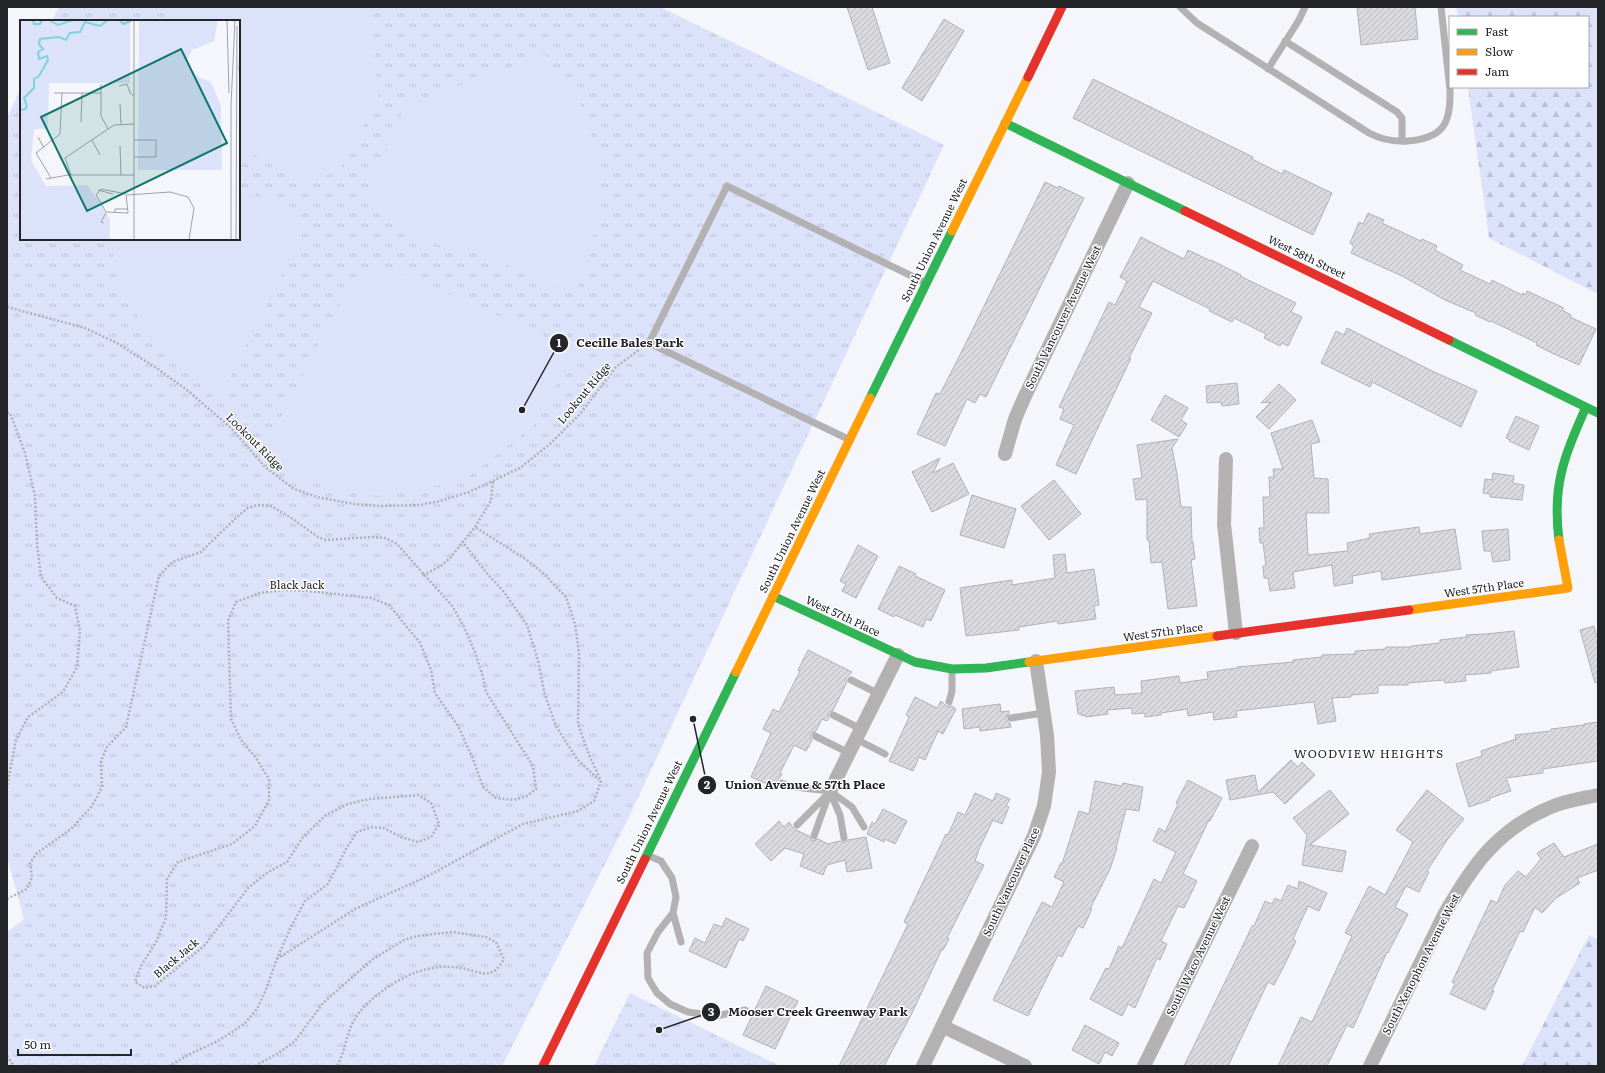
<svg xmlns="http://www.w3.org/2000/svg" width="1605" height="1073" font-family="Literata,serif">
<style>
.forest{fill:url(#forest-firs)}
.park{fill:url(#park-tufts)}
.garden{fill:#dbe2fa}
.building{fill:url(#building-hatch);stroke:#b1b2b5}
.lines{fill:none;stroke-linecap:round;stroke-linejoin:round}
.path{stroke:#b1b1b2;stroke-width:2.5;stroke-dasharray:2 2;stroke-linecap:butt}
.lane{stroke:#b3b1b1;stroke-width:7}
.street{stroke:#b3b1b1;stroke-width:14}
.fast{stroke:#30b455;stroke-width:9}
.slow{stroke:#ff9f0a;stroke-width:9}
.jam{stroke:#e5322d;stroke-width:9}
.labels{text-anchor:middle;stroke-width:3;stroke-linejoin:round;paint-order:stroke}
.street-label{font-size:11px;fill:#242528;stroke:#fff}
.neighbourhood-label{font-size:12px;letter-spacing:1px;fill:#242528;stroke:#fff}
.inset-river{fill:none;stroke:#7cd4df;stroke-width:2}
.inset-road{fill:none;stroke:#a1a2a7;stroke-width:1}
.view{fill:#0f766e;fill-opacity:0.15;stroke:#0f766e;stroke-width:2}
.inset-edge{fill:none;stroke:#242528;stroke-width:2}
.leader{fill:none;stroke:#242528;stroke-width:1.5}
.callout-dot{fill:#242528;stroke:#fff;stroke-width:1.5}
.mark-label{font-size:12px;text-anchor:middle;font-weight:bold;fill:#fff}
.callout-label{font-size:12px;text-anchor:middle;font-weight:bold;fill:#242528;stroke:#fff;stroke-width:3;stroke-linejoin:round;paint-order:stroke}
</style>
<defs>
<pattern id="forest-firs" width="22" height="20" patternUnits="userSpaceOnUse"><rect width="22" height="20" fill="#dbe2fa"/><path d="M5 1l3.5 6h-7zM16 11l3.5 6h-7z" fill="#bcc2d6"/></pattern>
<pattern id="park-tufts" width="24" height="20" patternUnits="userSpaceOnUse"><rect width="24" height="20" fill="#dbe2fa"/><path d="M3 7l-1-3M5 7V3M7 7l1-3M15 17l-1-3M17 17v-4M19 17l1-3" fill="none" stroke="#bcc2d6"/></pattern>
<pattern id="building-hatch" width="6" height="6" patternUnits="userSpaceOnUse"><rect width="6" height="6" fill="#dad9dd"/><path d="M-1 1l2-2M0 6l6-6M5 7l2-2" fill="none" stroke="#bbbabe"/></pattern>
</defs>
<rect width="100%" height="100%" fill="#f5f6fb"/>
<path class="forest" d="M1456,7H1598V294L1489,238L1468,87H1588V17H1458Z
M1589,935L1598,940V1066H1522Z"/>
<path class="park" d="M59,7H660L944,145L627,821L502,1066H7V932L24,919L7,857V118L21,88V239H239V21H52Z
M630,993L780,1066H594Z"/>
<path class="garden" d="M166,7H369L379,95L340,170L307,182L239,147V21H172Z
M545,54L581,105L598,159L601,206L583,276L574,295L478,252L455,253L379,215L368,184L405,106Z
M239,188L299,216L303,233L221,395L153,343L118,282L110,239H239Z
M389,268L576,350L533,426L463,481L379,496L290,476L277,470L266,446L353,278Z"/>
<path class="building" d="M847,7H872L890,63L868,70Z
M1357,7H1415L1418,39L1361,45Z
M944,19L964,31L922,101L902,88Z
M1093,79L1253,157L1252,159L1282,174L1284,170L1332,193L1313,235L1073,118Z
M1045,182L1058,188L1059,186L1084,198L986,397L980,394L975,403L967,399L945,446L917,434L936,393L940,394L962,351Z
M1368,213L1384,220L1382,223L1421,241L1422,239L1437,246L1435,250L1463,265L1460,270L1490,284L1492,280L1522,295L1523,293L1526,295L1527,291L1564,308L1562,310L1571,315L1570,317L1596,329L1579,365L1552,353L1536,345L1537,343L1491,321L1490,322L1475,315L1476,313L1445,300L1402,276L1351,253L1354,247L1350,243L1359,222L1363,224Z
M1141,237L1184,259L1188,250L1211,261V260L1241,275L1240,276L1296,303L1291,312L1302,317L1288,346L1282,343L1280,346L1264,338L1266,334L1234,318L1232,322L1209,311L1210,309L1153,281L1139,307L1152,313L1129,358H1131L1076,474L1056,465L1074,425L1060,419L1064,409L1059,407L1109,302L1115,305L1127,281L1120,277Z
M1347,328L1432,371L1477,391L1461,427L1372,382L1370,387L1321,363L1336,331L1344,335Z
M1237,383L1239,404L1222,406L1221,402L1207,403L1206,386Z
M1279,384L1296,400L1269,429L1256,417L1271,402L1261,403Z
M1165,395L1188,408L1181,420L1187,424L1179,437L1151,420Z
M1516,416L1539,426L1529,450L1509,441L1510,440L1506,438Z
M1312,420L1320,442L1311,444L1314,478L1328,479L1329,513H1306L1308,555L1348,551L1347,543L1370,538L1369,534L1419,527L1420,534L1455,529L1461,569L1382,580L1381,571L1352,576L1353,583L1334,586L1332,565L1293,572L1295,588L1270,591L1268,578H1264L1263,566H1266L1263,543H1260L1259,528H1264L1263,497H1270L1269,477H1274L1273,469H1283L1271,433Z
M1178,439L1172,448L1177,474L1181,507H1191L1192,542H1193L1195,559L1191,560L1197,606L1168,609L1162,562L1151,563L1149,540H1147V499L1136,500L1133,479L1142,478L1137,445Z
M940,458L933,473L953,463L969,494L932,512L912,472Z
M1493,473L1514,476L1513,483L1524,485L1522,500L1490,497V494L1483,493L1485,479L1492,480Z
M1054,480L1081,514L1049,540L1021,506Z
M972,495L1016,509L1004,548L960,535Z
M1508,529L1510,560L1493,562L1491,551H1484L1482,531Z
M858,545L878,556L856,598L842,591L846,584L840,581Z
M1065,554L1067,573L1094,569L1099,605L1094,606L1096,619L1058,624L1057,621L1019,627V630L966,636L960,588L1012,580V585L1055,578L1053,555Z
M899,566L916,574L915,576L945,590L931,621L926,619L923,627L895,615L894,617L878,609Z
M1594,626L1596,634H1598V682L1595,683L1580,630Z
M1514,631L1519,667L1491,671V673L1465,675L1466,681L1445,683L1444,680L1408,683V685H1378V693L1351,695V697L1332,698L1336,721L1318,724L1314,702L1236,711L1237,717L1214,720L1213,712L1188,716L1187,709L1161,713V715L1145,717V713L1132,714V708L1107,710L1108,714L1086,717L1085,715L1082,716V714H1078L1075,691L1114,687L1115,695L1142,693L1141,681L1179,676L1180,683L1208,679L1207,672L1237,668V667L1293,662V660L1322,657V655L1355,654V651L1386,649V647H1411V646L1440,643V640L1467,637L1466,635L1486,634Z
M808,650L852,672L846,678L847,682L833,710L828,713L829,718L827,721L822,719L816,731L811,733L810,737L812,740L806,751L794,745L780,773L782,774L777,781L776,788L751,777L771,733L763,729L773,709L779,712L800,671L798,670Z
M915,697L937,708L941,701L947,707L952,706L956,709L943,734L938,731L925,760L919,757L913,771L889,761L909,717L906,715Z
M1000,704L1001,712L1009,711V713L1006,718L1007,721L1010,723L1011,727L980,731V727L964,729L962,709Z
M1598,722V761L1543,769V773L1506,778L1511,791L1490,798V800L1469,807L1456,764L1482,756L1481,751L1516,739L1515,735L1551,731V729L1584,725V724Z
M1291,760L1298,767L1302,762L1315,775L1285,804L1273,792L1230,800L1226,780L1255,775L1258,792Z
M1188,780L1222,798L1210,821L1209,820L1183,874L1197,881L1184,908L1178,906L1161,941L1167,944L1160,960L1157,958L1135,1008L1128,1004L1122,1016L1090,999L1106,968L1109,969L1119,946L1122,948L1154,879L1161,883L1176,852L1153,841L1159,828L1165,832L1178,804L1176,803Z
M1095,781L1122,786L1123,783L1143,787L1139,811L1126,809L1116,848H1117L1110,869L1090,909H1092L1083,928L1078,926L1062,957L1058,955L1028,1016L993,1000L1042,902L1052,907L1064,882L1054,877L1061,863L1062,864L1079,811L1089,814Z
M1330,790L1349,814L1310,845L1346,851L1342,872L1302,865L1307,835L1293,818Z
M1427,790L1464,819L1447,840L1427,871L1429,872L1419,892L1406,886L1395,907L1408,914L1388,953L1387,952L1353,1028L1347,1025L1327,1066H1278L1301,1017L1312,1022L1352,936L1345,933L1369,886L1385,895L1413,842L1396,830Z
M975,793L993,801L996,793L1010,799L1006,806L1009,807L1002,824L993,820L979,849L975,861L984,865L947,938L949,939L943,950L942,949L912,1013L884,1066H839L908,924L904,922L946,834L948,835L958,812L965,815Z
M883,809L907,821L895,844L885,839L884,842L867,834L872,822L875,824Z
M779,821L784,827L789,822L794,829L809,836L812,841L818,839L828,844L840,841L845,843L848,840L866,837L872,868L847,872L845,860L827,865L823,875L800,866L804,854L785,848L771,861L755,844Z
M1554,843L1564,857L1598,844V870L1577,878L1580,883L1556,898L1542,913L1535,907L1523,932L1520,931L1492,991H1494L1485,1010L1450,994L1455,984L1452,982L1491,900L1497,903L1505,885L1518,871L1526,877L1541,859L1537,853Z
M1299,881L1327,893L1319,911L1308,906L1293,939L1296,941L1284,966L1274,985L1268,982L1228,1066H1184L1246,939L1252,926H1254L1265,901L1272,904L1275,898L1281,901L1288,885L1298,889Z
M726,918L749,929L743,941L739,939L726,968L689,951L695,938L705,943L714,924L722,927Z
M766,986L798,1001L775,1049L743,1035Z
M1085,1025L1119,1043L1112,1056L1105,1052L1099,1064L1072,1050Z"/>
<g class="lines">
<path class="path" d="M7,307L85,328L115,342L155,367L187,390L231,428L265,467L294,489L317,497L354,504L381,506L420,505L440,501L469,492L520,468L551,443L580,414L616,367L640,349
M7,413H10L25,453L35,496L37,544L41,577L57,598L75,606L80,631L77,667L63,692L28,717L16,740L7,786
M462,541L485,571L504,592L527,625L538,661L545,695L556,726L577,759L599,780
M423,575L441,566L451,557L475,527L491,501L493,481
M7,899L27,889L32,877L30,863L37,853L71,829L92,806L102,787L101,761L107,747L126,727L159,576L172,562L201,552L238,516L248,508L257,505L271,506L290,517L318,537L326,540L373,537L385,538L397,544L453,607L464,627L475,652L483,677L486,692L533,766L536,789L527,796L514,800L496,798L483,787L473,759L458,726L435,693L431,670L420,643L389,605L371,598L308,591L284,590L260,593L236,602L228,621L231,719L241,740L256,758L269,779V800L255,826L232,844L178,862L167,879L166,918L156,942L141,966L135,982L145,988L155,986L204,946L248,888L268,872L287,862L303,837L326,815L348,804L369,799L418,795L431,803L439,824L431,837L418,842L401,837L384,828L372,827L357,832L346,849L328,884L305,901L290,929L277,959L265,992L257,1009L245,1023L232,1032L218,1041L192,1053L169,1066
M277,959L355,909L426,877L523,824L578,811L594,801L601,781L589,755L578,724L579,653L575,624L566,597L544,574L527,560L475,527
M7,1056L14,1066
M255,1066L277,1054L295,1041L323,1003L373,959L404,940L417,936L452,932L486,937L496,942L504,959C493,979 484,974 466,969C458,967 446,966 439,967C412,970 389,984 369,1002C361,1009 352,1021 349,1032C345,1044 343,1055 337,1066"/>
<path class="lane" d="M1180,7L1197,23L1369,133C1382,140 1394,142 1408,141C1443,138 1451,124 1450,90L1441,7
M1285,41L1397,112L1402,118V141
M1268,69L1299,20L1305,7
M848,439L649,343L727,186L926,283
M851,680L879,694
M949,702L952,691V671
M833,715L861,729
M1011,718L1043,713
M815,736L849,753
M856,739L885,754
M782,783L794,787L830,791L852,807L864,827
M830,792L840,815L844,838
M797,825L829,793
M814,836L830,791
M647,855L661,861L672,878L676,897L673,913L658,932L647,953L648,978L657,993L670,1004L688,1012L716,1016L745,1010
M673,913L681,942"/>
<path class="street" d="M1005,454L1015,419L1025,396L1128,183
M1226,459L1224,524L1236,633
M830,791L898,655
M942,1026L1025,1066
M923,1066L1034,836L1044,806L1049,772L1047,735L1036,661
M1144,1066L1252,846
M1370,1066L1444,915C1473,864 1499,827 1556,805C1570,800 1584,798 1598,795"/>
<path class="fast" d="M1005,123L1185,211
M1449,340L1598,413
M870,398L952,231
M1559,540C1552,485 1564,457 1586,407
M773,596L915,662L952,669L986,668L1029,662
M645,859L736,672"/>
<path class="slow" d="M952,231L1028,77
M1409,610L1568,588L1559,540
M1029,662L1217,636
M736,672L870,398"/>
<path class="jam" d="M1028,77L1062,7
M1185,211L1449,340
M1217,636L1409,610
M543,1066L645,859"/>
</g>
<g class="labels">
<g class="street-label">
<text transform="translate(934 240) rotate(-64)" y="4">South Union Avenue West</text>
<text transform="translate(1307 257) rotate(26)" y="4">West 58th Street</text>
<text transform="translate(1063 317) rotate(-64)" y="4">South Vancouver Avenue West</text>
<text transform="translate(584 393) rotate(-50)" y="4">Lookout Ridge</text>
<text transform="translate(255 442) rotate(45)" y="4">Lookout Ridge</text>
<text transform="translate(792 531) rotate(-64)" y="4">South Union Avenue West</text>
<text x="297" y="589">Black Jack</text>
<text transform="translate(1484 588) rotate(-8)" y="4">West 57th Place</text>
<text transform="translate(843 616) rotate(25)" y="4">West 57th Place</text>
<text transform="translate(1163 632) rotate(-8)" y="4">West 57th Place</text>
<text transform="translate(649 822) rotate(-64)" y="4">South Union Avenue West</text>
<text transform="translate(1011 882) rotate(-65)" y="4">South Vancouver Place</text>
<text transform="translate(1198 956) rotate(-64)" y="4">South Waco Avenue West</text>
<text transform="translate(176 958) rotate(-40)" y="4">Black Jack</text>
<text transform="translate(1421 964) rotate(-63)" y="4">South Xenophon Avenue West</text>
</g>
<g class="neighbourhood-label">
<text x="1369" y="758">WOODVIEW HEIGHTS</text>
</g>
</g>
<g transform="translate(20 20)">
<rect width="220" height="220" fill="#f5f6fb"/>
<path d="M0,0H110V63H29L28,109H14L11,140L26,166L67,165L90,199V220H0Z" fill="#dbe2fa"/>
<path d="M0,0L110,4V63H0ZM119,0H198L194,21L172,30L166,43L178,57L191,62L201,86L202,150H118Z" fill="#dbe2fa"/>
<path d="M162,93L165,95L164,113L142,117L146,100ZM171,98L185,103L189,116L172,117ZM165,120L167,131L157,141L148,134L144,121ZM173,120H181L195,131L185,142L179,144L170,131Z" fill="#dbe2fa"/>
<path class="inset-river" d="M13,0L14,4H20L22,0M29,0L38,5L53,0M100,0L103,4L111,1M0,90L5,89L7,86L4,78L14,68V59L19,56L28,40L27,36L19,39L18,32L23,29L19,24L20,19L39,17L46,20L50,13L60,12L65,2L80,6L88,0"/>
<path class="inset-road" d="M207,0L209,73M219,51L220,23M81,64V96L88,109M99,66L107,64L110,73L114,76M34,73H81M100,84L101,104M61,102L62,73M18,117L24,128M72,120L80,135M100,126L101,155M114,137H136V120H114M51,155L45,138L94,105L114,104M31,158L16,133L40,114L42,73M26,159L48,155H114M81,169L106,174L108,193L86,192L76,175ZM78,170L93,174M107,175L150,172L168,177L174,188L169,220M95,193V189H108M84,203L81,202L86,193M114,220V0M211,220V85L215,0M216,220L217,6"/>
<path class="view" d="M161,29L207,123L67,191L21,97Z"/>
<rect width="220" height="220" class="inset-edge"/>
</g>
<path class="leader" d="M522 410L559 343M693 719L707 785M659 1030L711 1012"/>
<g class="callout-dot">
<circle cx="522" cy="410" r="4"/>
<circle cx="693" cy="719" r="4"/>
<circle cx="659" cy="1030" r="4"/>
<circle cx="559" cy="343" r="10"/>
<circle cx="707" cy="785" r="10"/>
<circle cx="711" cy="1012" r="10"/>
</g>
<g class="mark-label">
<text x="559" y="347">1</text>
<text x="707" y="789">2</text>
<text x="711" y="1016">3</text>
</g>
<g class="callout-label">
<text x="630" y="347">Cecille Bales Park</text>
<text x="805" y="789">Union Avenue &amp; 57th Place</text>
<text x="818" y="1016">Mooser Creek Greenway Park</text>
</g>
<rect width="1605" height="1073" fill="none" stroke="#242528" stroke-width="16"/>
<rect x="1449" y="16" width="140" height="72" fill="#ffffff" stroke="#a7a8a9"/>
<rect x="1457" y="29" width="20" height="6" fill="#30b455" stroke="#a7a8a9"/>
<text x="1485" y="36" font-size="12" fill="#242528">Fast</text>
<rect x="1457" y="49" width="20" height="6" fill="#ff9f0a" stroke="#a7a8a9"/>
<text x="1485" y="56" font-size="12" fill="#242528">Slow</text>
<rect x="1457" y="69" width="20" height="6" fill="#e5322d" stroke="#a7a8a9"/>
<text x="1485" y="76" font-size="12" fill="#242528">Jam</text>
<path d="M18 1049v6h113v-6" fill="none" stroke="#242528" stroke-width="2"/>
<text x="24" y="1049" font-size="12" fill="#242528" stroke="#ffffff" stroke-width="3" paint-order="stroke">50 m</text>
</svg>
